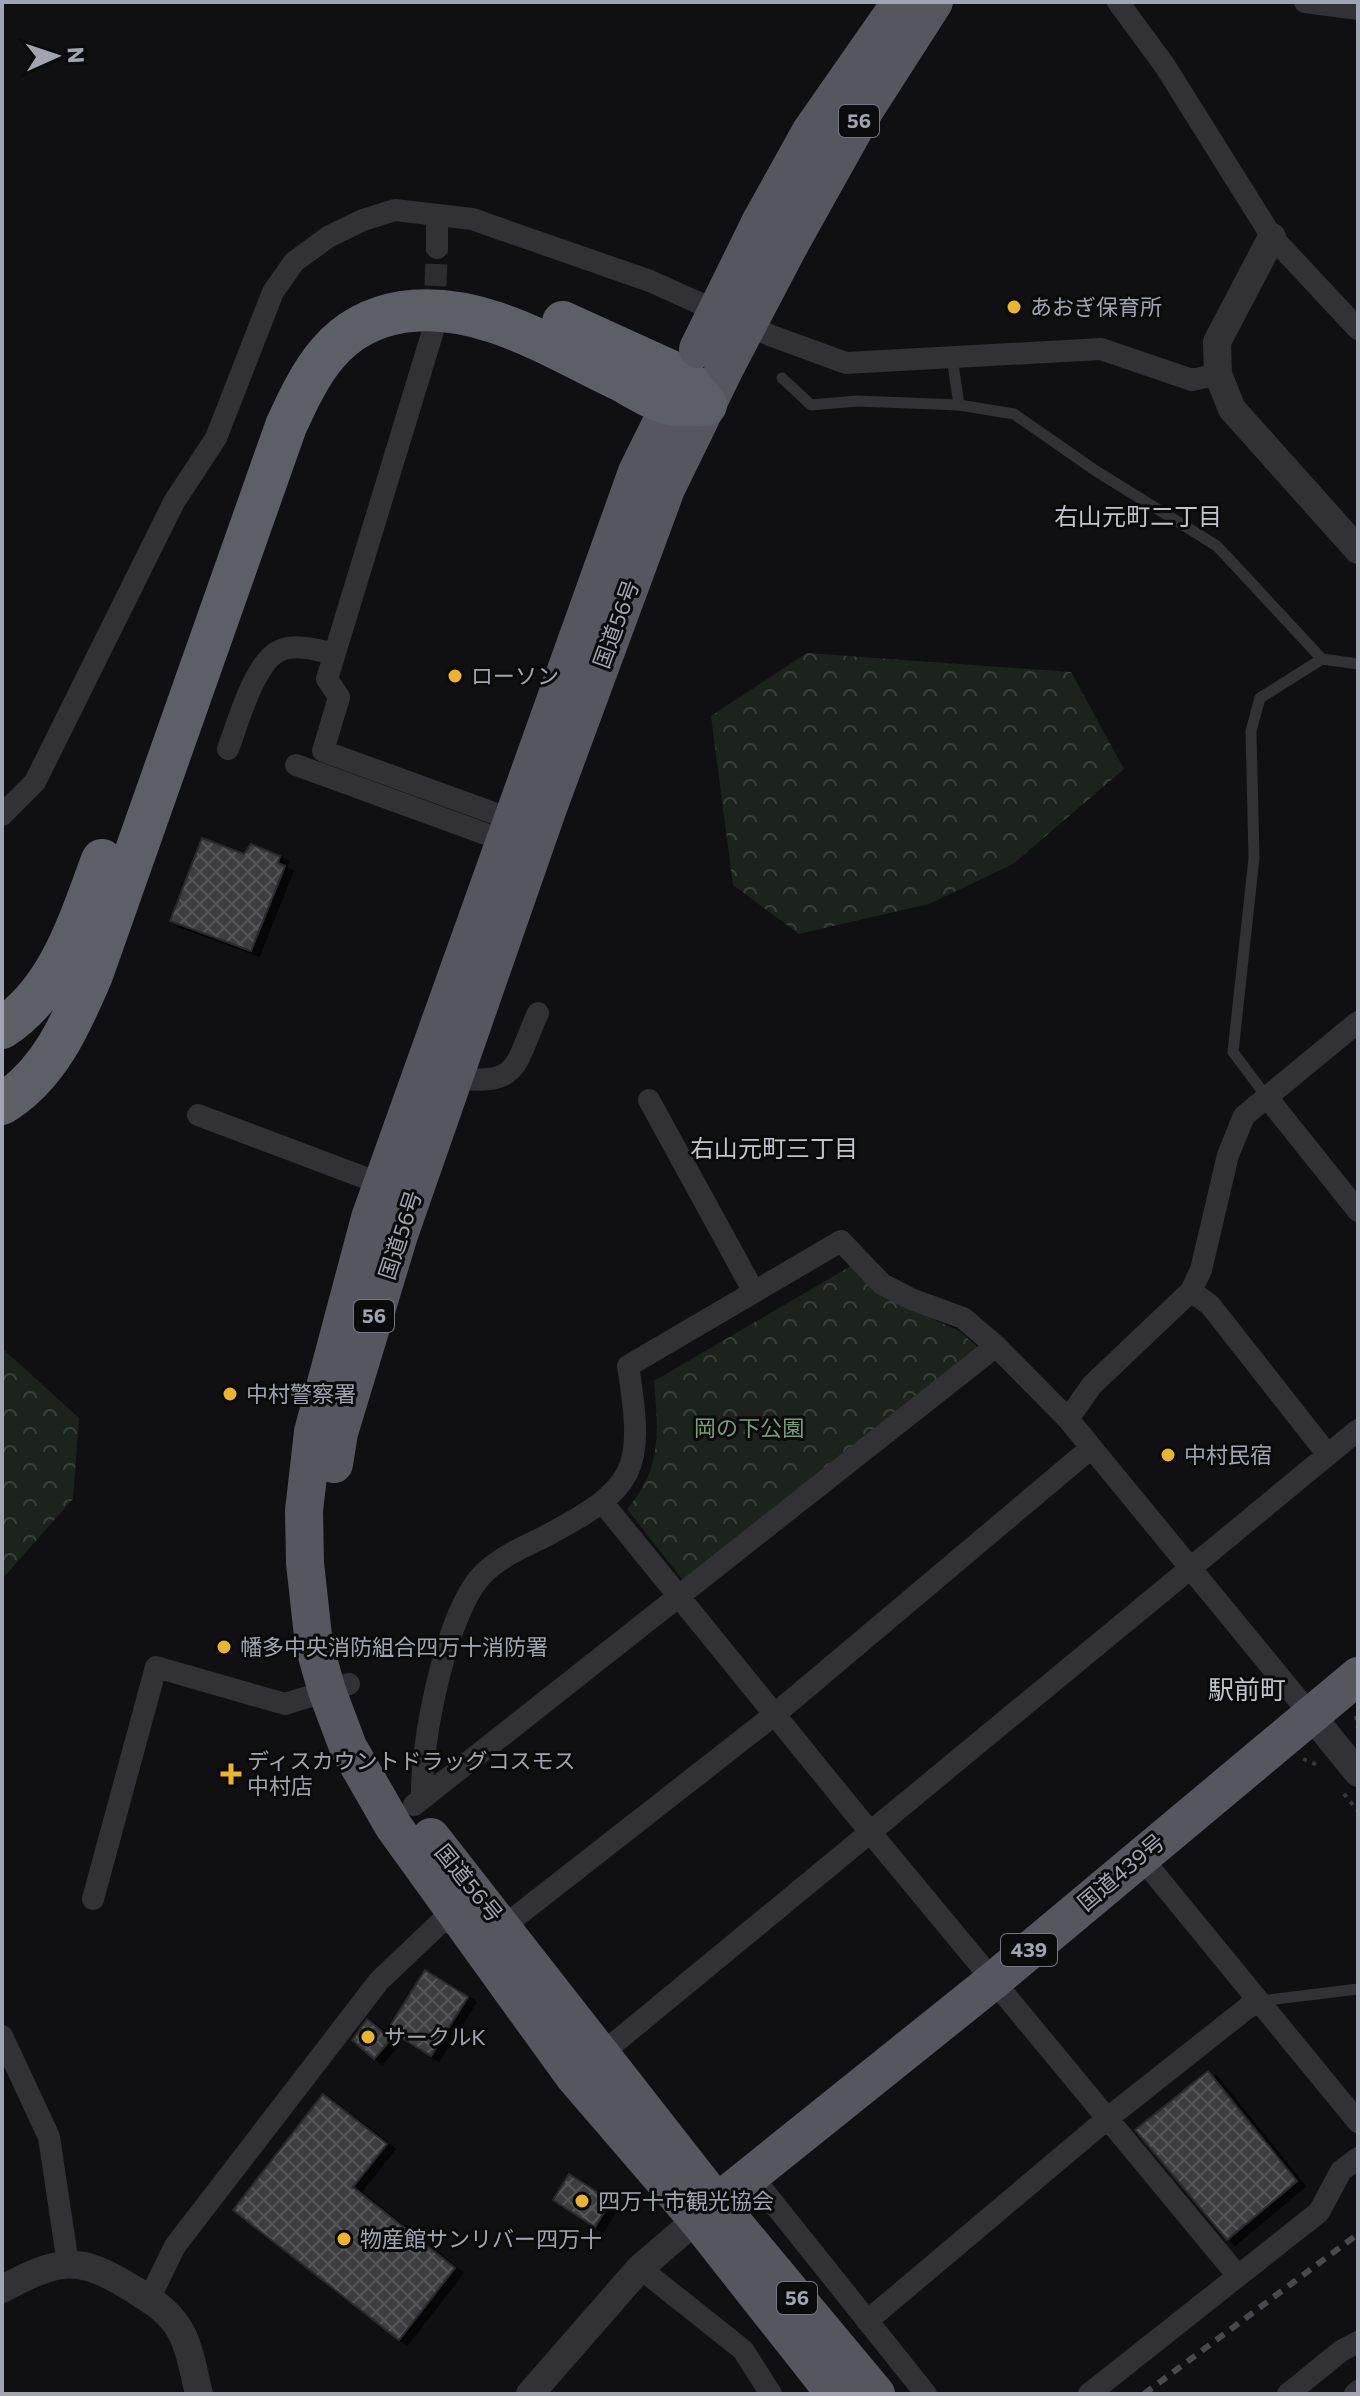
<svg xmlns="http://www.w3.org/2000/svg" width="1360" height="2396" font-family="Commissioner,'Noto Sans JP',sans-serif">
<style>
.forest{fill:url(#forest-crowns)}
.building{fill:url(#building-cross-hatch);stroke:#2a292d;stroke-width:2;filter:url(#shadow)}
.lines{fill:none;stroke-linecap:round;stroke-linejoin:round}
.minor-tunnel{stroke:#2d2d31;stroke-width:22;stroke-dasharray:22 11;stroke-linecap:butt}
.path{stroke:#37383d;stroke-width:4;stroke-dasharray:4 6;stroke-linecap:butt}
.service{stroke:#313136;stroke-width:11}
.minor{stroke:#313136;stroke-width:22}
.tertiary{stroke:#313136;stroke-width:28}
.trunk{stroke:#55565e;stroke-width:38}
.motorway{stroke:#5d5f67;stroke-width:42}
.rail{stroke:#48494f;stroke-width:6;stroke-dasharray:10 8;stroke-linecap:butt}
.trunk-bridge{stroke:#55565e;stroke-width:38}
.poi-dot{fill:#ecb42c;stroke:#0b0b0c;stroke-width:3}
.labels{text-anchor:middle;stroke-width:6;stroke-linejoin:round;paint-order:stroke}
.shield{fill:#0b0b0c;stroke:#747780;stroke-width:2}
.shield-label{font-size:20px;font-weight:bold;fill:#a1a5b1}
.poi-label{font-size:22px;fill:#a1a5b1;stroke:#0b0b0c;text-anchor:start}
.street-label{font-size:22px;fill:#a1a5b1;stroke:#0b0b0c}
.park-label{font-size:22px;fill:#789c7c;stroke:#0b0b0c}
.neighbourhood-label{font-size:24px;fill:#c2c4ce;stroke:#0b0b0c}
.quarter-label{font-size:26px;fill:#c2c4ce;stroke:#0b0b0c}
</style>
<defs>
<pattern id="forest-crowns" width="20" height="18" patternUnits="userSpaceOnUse" patternTransform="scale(2)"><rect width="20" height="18" fill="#1c231d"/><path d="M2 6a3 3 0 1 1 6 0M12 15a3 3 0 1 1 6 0" fill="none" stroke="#3a403b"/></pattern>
<pattern id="building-cross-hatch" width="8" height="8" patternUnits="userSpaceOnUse" patternTransform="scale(2)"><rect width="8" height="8" fill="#3c3c41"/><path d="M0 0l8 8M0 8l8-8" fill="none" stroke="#55555a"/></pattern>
<filter id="shadow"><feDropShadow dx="8" dy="5" stdDeviation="0" flood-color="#0009"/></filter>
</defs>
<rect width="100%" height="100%" fill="#100f11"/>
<path class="forest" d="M807,653L1071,672L1124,769L1013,864L929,904L799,934L733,885L711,716Z
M851,1266L876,1293L959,1331L984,1352L689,1588L627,1509C663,1468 658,1431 654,1381Z
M2,1348L79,1418L73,1499L2,1579Z"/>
<path class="building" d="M202,838L244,854L251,844L280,856L278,863L285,866L251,951L170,921Z
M425,1970L468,1997L431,2056L388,2029Z
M367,2019L391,2039L374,2059L352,2040Z
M1208,2071L1297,2181L1227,2240L1135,2130Z
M323,2094L387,2144L353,2187L455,2268L399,2340L233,2210Z
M569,2174L611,2201L595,2227L553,2200Z"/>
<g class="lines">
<path class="minor-tunnel" d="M434,319L437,248"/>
<path class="path" d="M1356,1716L1358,1729
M1303,1759L1320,1766
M1344,1794L1358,1811"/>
<path class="service" d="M952,357L959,405
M782,378L811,405L857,401L959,405L1014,414L1096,471L1217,546L1322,659L1358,664
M1266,1096L1233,1052L1254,858L1251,731L1260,698L1322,659
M1259,2001L1358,1989"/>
<path class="minor" d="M1118,2L1165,66L1272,237L1358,329
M1305,2L1358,9
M437,248V215
M433,331L327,679L339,697L323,751L510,819L521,828
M228,749C238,723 254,663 279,651C295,643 318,650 334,654
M296,765L502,840H514
M2,815L35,782L174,502L216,438L273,292L294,262L328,237L363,220L395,210L472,219L650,281L772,336L846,363L1101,349L1192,380L1218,374
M455,1078C520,1086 514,1066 538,1013
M1266,1096L1358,1211
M649,1100L754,1292
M198,1115L392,1188
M1191,1291L1210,1305L1328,1455
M1068,1419L1092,1385L1191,1291L1201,1270L1228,1155L1244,1116L1358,1022
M603,1503L870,1832L1238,2276
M422,1798C420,1746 446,1610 484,1573C499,1558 523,1547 542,1538C637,1488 645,1472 628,1366L841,1241L882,1284L911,1299L963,1318L996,1346L1068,1419L1311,1715
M414,1805L996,1346
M1140,1856L1358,2122
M93,1899L156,1667L285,1704L349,1684
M2,2036L49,2137L68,2264
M600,2055L1358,1430
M751,2175L926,2394
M640,2268L743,2350L771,2394
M149,2299L175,2246L379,1981L441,1922L504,1926L774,1715L1091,1448
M867,2321L1108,2118L1256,2001
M1089,2394L1319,2212L1341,2171L1358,2158
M1288,2394L1341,2351L1358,2342
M1355,2394L1358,2391"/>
<path class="tertiary" d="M1272,237L1217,342L1218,374L1232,409L1358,550
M1311,1715L1358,1773
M2,2289C59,2259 77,2254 133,2289C154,2302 171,2312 182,2334C191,2351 194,2375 199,2394
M530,2394L640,2268L697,2219"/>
<path class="trunk" d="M761,221L811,131L901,2
M790,244L866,108L934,2
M684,377L637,472L370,1218L313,1432L304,1511L305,1563L314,1645L327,1691L348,1747L394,1827L573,2075L697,2219L835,2394
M334,1464L339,1433L399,1235L548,808L666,489L727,364
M431,1837L717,2203L876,2394
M699,2217L993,1981L1358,1676"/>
<path class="motorway" d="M563,322L684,377L706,405
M2,1028C59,991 79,921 102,860
M2,1104C49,1075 71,1024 92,975L286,426C311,371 335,323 402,312C480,300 552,348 620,380C635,388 653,400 670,404C681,407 695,405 706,405"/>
<path class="rail" d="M1144,2394L1358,2234"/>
<path class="trunk-bridge" d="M698,349L761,221
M727,364L790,244"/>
</g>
<g class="poi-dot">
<circle cx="1014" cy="307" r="8"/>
<circle cx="455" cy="676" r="8"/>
<circle cx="230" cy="1394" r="8"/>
<circle cx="1168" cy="1455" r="8"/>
<circle cx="224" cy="1647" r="8"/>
<path d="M227 1762h8v8h8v8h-8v8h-8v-8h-8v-8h8z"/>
<circle cx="368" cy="2037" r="8"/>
<circle cx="582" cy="2201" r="8"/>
<circle cx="344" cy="2239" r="8"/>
</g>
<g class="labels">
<g class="shield">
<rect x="839" y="105" width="40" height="32" rx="6"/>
<rect x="354" y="1300" width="40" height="32" rx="6"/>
<rect x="1001" y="1934" width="56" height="32" rx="6"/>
<rect x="777" y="2282" width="40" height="32" rx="6"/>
</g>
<g class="shield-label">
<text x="859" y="128">56</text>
<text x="374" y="1323">56</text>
<text x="1029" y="1957">439</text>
<text x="797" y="2305">56</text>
</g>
<g class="poi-label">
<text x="1030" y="315">あおぎ保育所</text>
<text x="471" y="684">ローソン</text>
<text x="246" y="1402">中村警察署</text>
<text x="1184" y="1463">中村民宿</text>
<text x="240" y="1655">幡多中央消防組合四万十消防署</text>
<text x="247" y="1769">ディスカウントドラッグコスモス<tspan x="247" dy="25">中村店</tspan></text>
<text x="384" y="2045">サークルK</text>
<text x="598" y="2209">四万十市観光協会</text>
<text x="360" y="2247">物産館サンリバー四万十</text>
</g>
<g class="street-label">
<text transform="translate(616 624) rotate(-70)" y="8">国道56号</text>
<text transform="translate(400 1235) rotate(-72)" y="8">国道56号</text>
<text transform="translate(1121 1872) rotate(-40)" y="8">国道439号</text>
<text transform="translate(469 1883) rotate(51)" y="8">国道56号</text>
</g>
<g class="park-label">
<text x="749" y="1436">岡の下公園</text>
</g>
<g class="neighbourhood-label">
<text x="1138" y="525">右山元町二丁目</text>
<text x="774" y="1157">右山元町三丁目</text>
</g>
<g class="quarter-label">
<text x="1247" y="1699">駅前町</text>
</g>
</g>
<rect width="1360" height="2396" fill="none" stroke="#a1a5b1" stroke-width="8"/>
<g transform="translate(56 56) rotate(87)" stroke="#0b0b0c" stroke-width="6" paint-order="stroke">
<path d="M0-6L14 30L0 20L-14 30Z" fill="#a1a5b1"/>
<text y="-12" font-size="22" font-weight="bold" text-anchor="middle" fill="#a1a5b1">N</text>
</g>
</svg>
